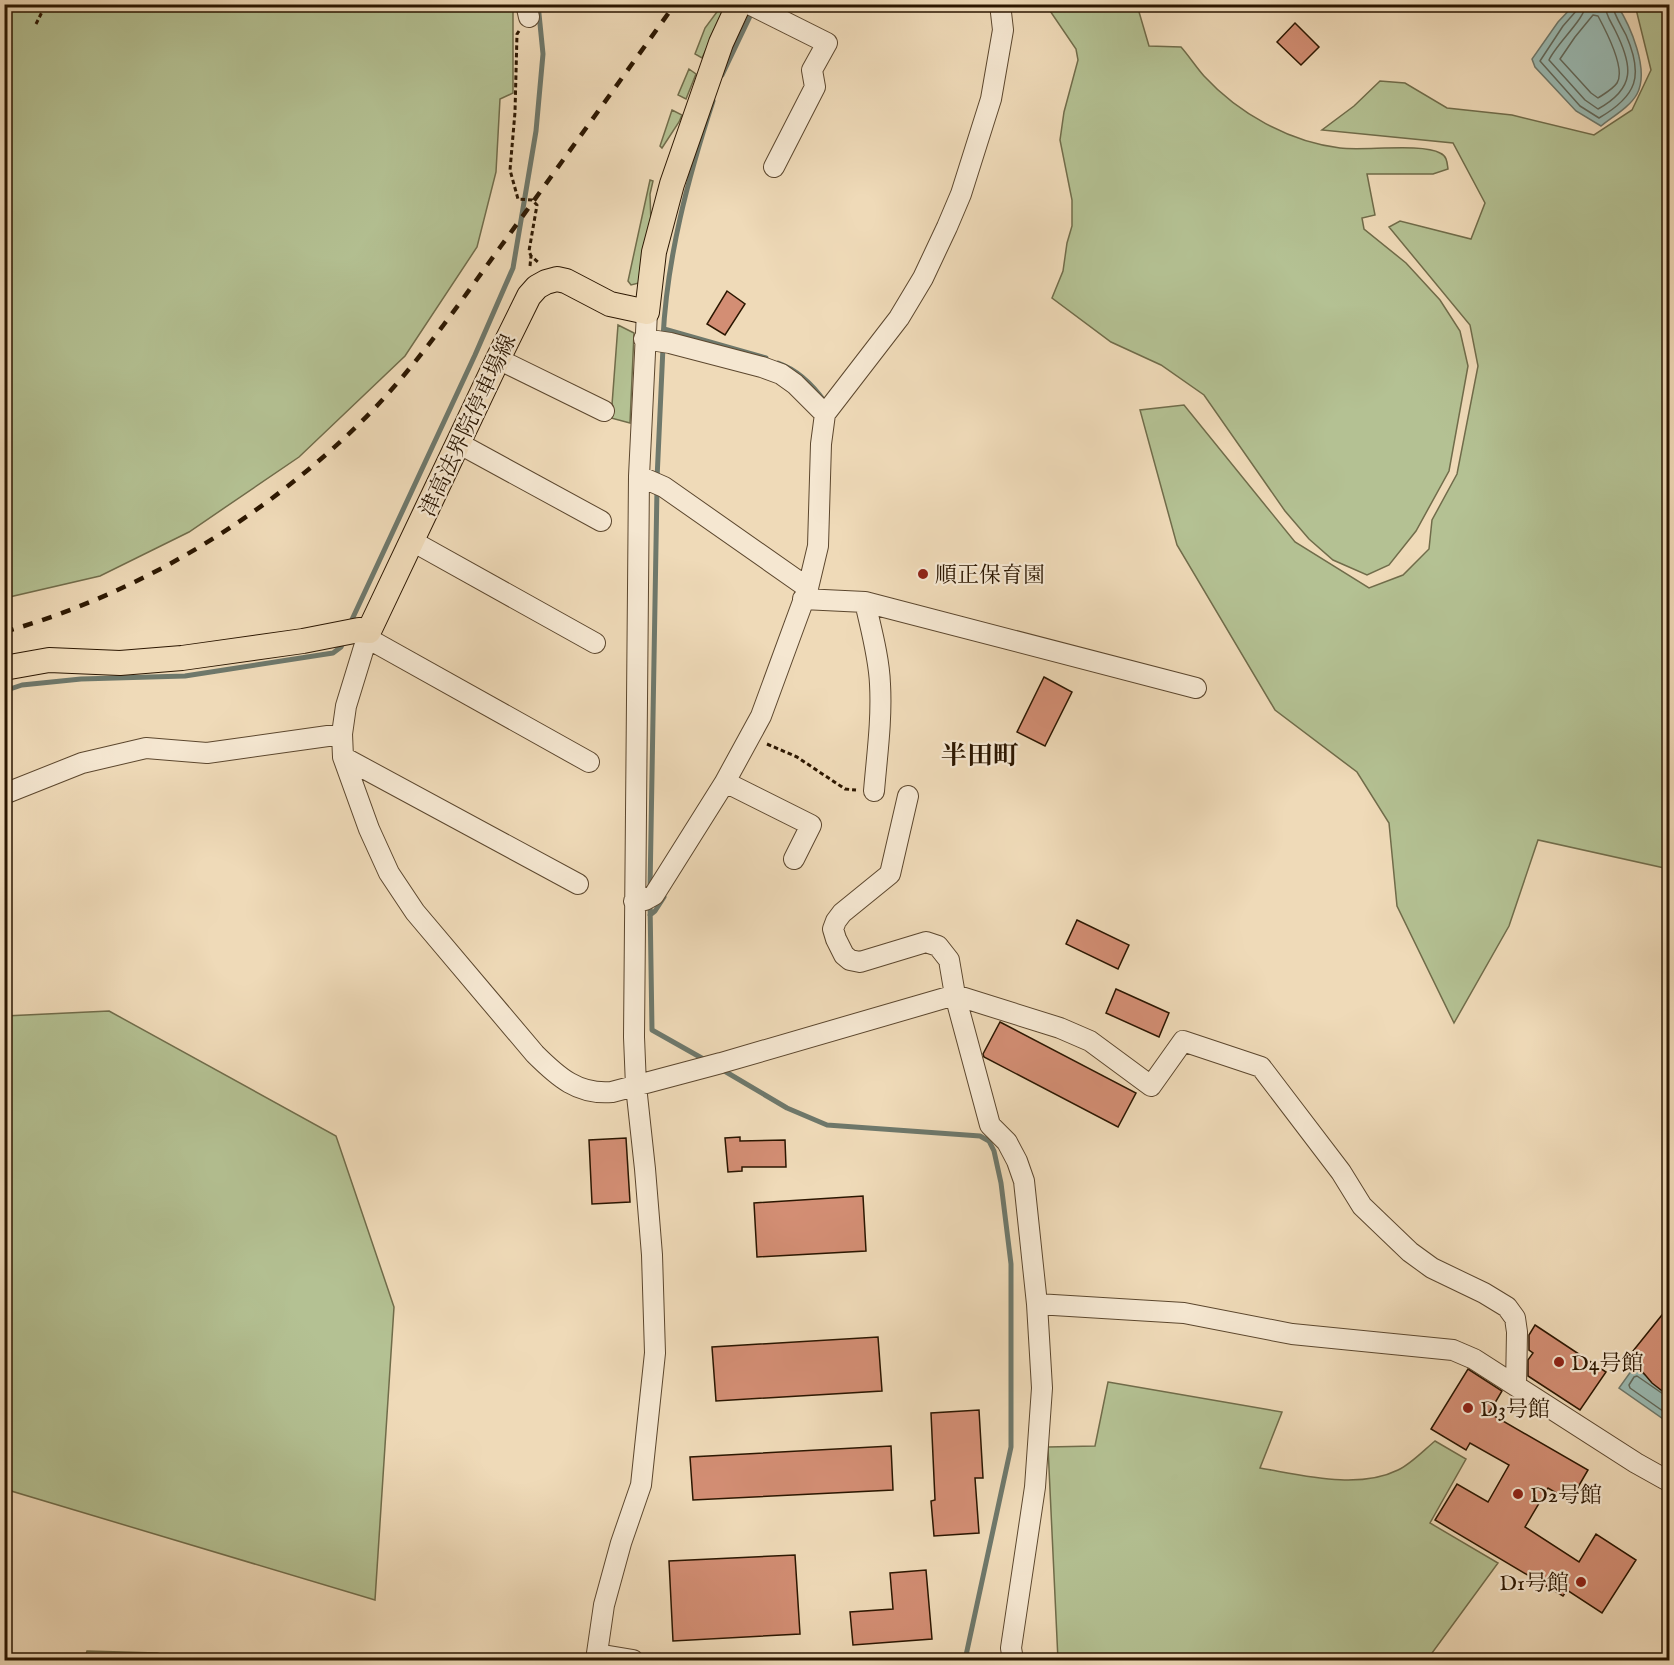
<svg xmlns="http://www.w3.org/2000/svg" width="1674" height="1665" font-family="'IM FELL English','Noto Serif JP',serif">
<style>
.green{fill:#b4c193;stroke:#706c4a;stroke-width:1.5}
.water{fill:#9abab3;stroke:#6e786b;stroke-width:1.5}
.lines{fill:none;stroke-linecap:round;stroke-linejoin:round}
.shore{stroke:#62685a;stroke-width:1.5}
.stream{stroke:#6e786b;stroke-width:5}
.building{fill:#d38e74;stroke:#2b1600;stroke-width:1.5}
.minor-casing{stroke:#5c472e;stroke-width:22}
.major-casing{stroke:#2b1600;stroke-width:26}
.path{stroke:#2b1600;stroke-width:3;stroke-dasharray:4.5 3;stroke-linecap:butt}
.minor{stroke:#f5e7d1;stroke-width:20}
.major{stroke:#efdab8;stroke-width:24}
.rail{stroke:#2b1600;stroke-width:4.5;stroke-dasharray:10 10;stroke-linecap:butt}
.poi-dot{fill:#8f2418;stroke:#f5e7d1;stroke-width:2}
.labels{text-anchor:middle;stroke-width:4.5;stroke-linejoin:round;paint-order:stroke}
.street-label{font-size:22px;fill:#2b1600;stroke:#f5e7d1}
.poi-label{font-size:22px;fill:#2b1600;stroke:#f5e7d1;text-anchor:start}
.quarter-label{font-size:26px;font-weight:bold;fill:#2b1600;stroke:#f5e7d1}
</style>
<rect width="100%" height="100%" fill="#efdab8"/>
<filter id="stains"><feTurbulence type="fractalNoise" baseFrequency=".00333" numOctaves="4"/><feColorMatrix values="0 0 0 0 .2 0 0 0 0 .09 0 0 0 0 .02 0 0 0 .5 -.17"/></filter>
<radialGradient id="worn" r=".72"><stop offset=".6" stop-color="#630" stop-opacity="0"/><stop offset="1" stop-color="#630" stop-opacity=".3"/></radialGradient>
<path class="green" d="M513,4V93L500,99L496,172L477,247L405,356L299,457L189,532L100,576L5,598V5Z
M722,5H727L702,58L695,54L705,28Z
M1046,5H1137L1149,46L1181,47C1189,56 1196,67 1204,76C1238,113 1289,142 1340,148C1363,151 1423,143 1440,153C1447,156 1447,162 1448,169L1433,174H1367L1375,215L1362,218L1364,229L1406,263L1440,300L1460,331L1468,366L1449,471L1416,531L1389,565L1367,575L1333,560L1309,539L1285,511L1204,395L1161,365L1111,342L1052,298L1063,271L1067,243L1072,226V200L1060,140L1064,112L1078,60L1076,49Z
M1635,5H1670L1669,869L1538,840L1509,926L1454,1023L1397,906L1389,823L1357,772L1275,710L1177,545L1140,410L1184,405L1295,542L1369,588L1403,575L1429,549L1432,520L1457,474L1478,366L1470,325L1389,227L1400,221L1471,239L1485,203L1453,143L1322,130L1354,106L1380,81L1405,83L1447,108L1512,115L1594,135L1632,110L1651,70Z
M689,69L696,74L686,99L678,95Z
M672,110L682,115L679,122L662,148L660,146Z
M650,180L653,181L650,194L651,224L639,283L631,285L628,281Z
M618,325L634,333L630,423L611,418Z
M109,1011L336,1136L394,1307L375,1600L11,1491L5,1503V1016Z
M1108,1382L1282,1412L1260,1468C1302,1475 1358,1490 1398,1470C1411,1464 1424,1450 1435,1441L1466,1459L1430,1523L1498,1563L1432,1653V1660H1058L1048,1447L1095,1446Z
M87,1651L157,1653L186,1660H84Z"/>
<path class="water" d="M1574,5H1617C1630,25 1650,70 1637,94C1630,107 1612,117 1601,126L1576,111L1535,67L1532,59L1558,22Z
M1634,1367L1669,1392V1423L1619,1388Z"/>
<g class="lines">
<path class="shore" d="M1578,4L1577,10L1563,26L1540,61L1580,106L1599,118C1637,96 1644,76 1626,35C1621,25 1614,15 1612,4
M1586,4C1585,19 1556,44 1549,60L1585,100L1598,109C1636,88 1633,66 1615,30C1611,22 1605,14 1605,4
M1593,15L1598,16C1605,29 1626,69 1617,83C1613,89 1604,94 1598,98L1591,93L1560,59L1575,37Z
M1666,1396L1637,1376L1634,1377L1629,1385L1630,1388L1670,1416"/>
<path class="stream" d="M722,75L753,10
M664,329L766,358
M663,338C667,257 688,178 713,101
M778,363C798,370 813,385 825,402
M657,479L663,347
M349,626L475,355L513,268L536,131L543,54L538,4
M4,691L22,685L81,679L185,676L333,653L341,647L344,640
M650,889L657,488
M650,902L652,1030L707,1061
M650,915L655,911L664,897
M721,1069L787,1108L827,1125L980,1136L989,1141L994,1151L1001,1183L1011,1264V1447L965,1660"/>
</g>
<path class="building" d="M1295,23L1319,47L1301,65L1277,42Z
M727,291L745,304L725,335L707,324Z
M1044,677L1072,692L1045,746L1017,732Z
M1077,920L1129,945L1118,969L1066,944Z
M1116,989L1169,1013L1159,1037L1106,1013Z
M1000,1022L1136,1093L1118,1127L984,1057L983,1054Z
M740,1137V1141L785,1140L786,1167H742V1171L728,1172L725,1138Z
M626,1138L630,1202L592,1204L589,1140Z
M863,1196L866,1251L757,1257L754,1203Z
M1670,1305V1397L1652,1383L1629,1356Z
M1535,1325L1606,1372L1580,1410L1528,1376V1360L1533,1353L1529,1350V1335Z
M878,1337L882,1391L716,1401L712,1347Z
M1468,1369L1502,1391L1489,1413L1588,1470L1570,1501L1548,1488L1525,1527L1579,1562L1596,1534L1636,1560L1602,1613L1567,1590L1563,1596L1435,1520L1457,1484L1488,1502L1509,1465L1470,1443L1466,1450L1431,1429Z
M979,1410L983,1478H975L979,1533L934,1536L931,1501L935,1500L931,1413Z
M891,1446L893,1490L693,1500L690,1457Z
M795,1555L800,1634L673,1641L669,1561Z
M926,1570L932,1639L853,1645L850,1612L893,1609L890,1573Z"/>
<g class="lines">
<g class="minor-casing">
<path id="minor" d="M526,4L529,17
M749,4L827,43L812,70L815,87L774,167
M644,339L670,343L762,367L781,374L795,384L825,414
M498,359L604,411
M458,443L601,521
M639,476L664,487L808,588
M412,541L595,643
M803,599L865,602L1196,688
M865,602C871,629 879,657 880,684C882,720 877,755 874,791
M369,631L346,706L342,734L343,757L369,829L389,873L415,912L535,1054C558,1077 578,1095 612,1092L721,1063L955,995L990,1125L1007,1142L1017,1161L1024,1181L1037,1304L1042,1388L1035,1487L1011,1648L1013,1660
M367,638L589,762
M343,757L578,884
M725,782L811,825L794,859
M4,794L82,763L146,748L207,753L342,734
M908,796L890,874L842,913L836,921L833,929L836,939L844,955L850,960L860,962L926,942L938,946L949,960L955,995L1060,1028L1090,1041L1151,1086L1183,1041L1261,1067L1341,1172L1362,1206L1410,1252L1432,1268L1484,1293L1507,1307L1515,1318L1517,1332L1516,1386
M634,901L645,900L654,895L725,782L761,716L808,588L818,546L821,444L825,414L899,318L923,278L947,227L961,194L991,99L1003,30L1000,4
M1037,1304L1184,1313L1292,1334L1453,1350L1474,1359L1636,1463L1670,1482
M597,1654L633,1660
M596,1660L604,1605L621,1543L641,1485L655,1353L652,1255L645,1169L636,1086L634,1037L639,476L647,312"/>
</g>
<g class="major-casing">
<path id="major" d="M4,668L49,660L120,663L182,658L303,641L359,630L369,631L498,359L529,296L537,287L546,282L557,279L566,281L610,304L647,312L654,252L672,184L721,43L739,4"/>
</g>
<path class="path" d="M36,24L46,4
M519,31L517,34L515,112L510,170L518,199L532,200L537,205L529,251L531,256L538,262
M530,266L531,256
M767,744L797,757L845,789L856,790"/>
<use href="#minor" class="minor"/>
<use href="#major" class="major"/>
<path class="rail" d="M4,632C137,594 257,522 356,427C411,374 456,308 501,246C559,166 617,85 675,4"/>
</g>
<g class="poi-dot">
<circle cx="923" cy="574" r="6"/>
<circle cx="1559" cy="1362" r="6"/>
<circle cx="1468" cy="1408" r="6"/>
<circle cx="1518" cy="1494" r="6"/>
<circle cx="1581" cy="1582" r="6"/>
</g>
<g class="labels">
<g class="street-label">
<text transform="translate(467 425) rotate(-65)" y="8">津高法界院停車場線</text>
</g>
<g class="poi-label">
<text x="935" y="582">順正保育園</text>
<text x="1571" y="1370">D4号館</text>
<text x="1480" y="1416">D3号館</text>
<text x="1530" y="1502">D2号館</text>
<text x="1569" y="1590" text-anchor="end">D1号館</text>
</g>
<g class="quarter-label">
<text x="980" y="764">半田町</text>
</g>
</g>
<rect width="1674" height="1665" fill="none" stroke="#efdab8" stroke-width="24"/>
<rect x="6" y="6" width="1662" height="1653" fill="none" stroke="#2b1600" stroke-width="3"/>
<rect x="12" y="12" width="1650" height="1641" fill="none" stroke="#2b1600" stroke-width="1.5"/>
<rect width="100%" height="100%" filter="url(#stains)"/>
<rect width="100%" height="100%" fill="url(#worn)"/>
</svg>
